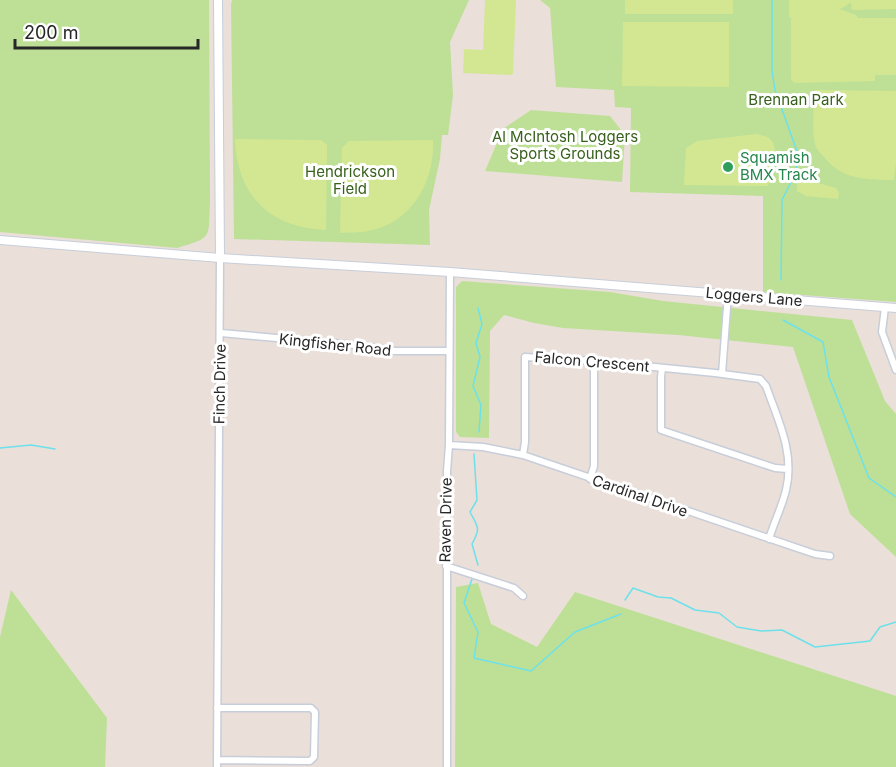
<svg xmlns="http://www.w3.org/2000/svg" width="896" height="767" font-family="Inter,sans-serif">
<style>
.green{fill:#bde096}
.pitch{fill:#d3e792}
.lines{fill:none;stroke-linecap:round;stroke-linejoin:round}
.stream{stroke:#6de1eb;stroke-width:1.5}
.minor-casing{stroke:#c7ced9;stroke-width:9}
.tertiary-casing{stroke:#c7ced9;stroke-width:10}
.minor{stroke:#fff;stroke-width:6}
.tertiary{stroke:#fff;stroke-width:8}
.leisure-dot{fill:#2e9e5b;stroke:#fff;stroke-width:2}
.labels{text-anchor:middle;stroke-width:6;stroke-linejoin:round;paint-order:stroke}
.park-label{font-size:15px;fill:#37611b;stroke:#fff}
.leisure-label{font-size:15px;fill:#27864d;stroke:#fff;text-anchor:start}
.street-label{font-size:15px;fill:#272727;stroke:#fff}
</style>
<rect width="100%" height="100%" fill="#eadfd9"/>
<path class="green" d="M0,0H209L210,201C208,239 214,237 177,248L0,232Z
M232,0H469L450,42L453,95L448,135H442L440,159L429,210L430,245L234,239L231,5Z
M540,0H896V302L763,292V196L630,192L631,108L615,107L614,90L556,87L550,8Z
M531,110L610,116L625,135L622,182L485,171L503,129Z
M462,281L610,292L663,301L852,320L885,401L896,414V557L850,514L793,347L678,335L563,328L534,323L504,315L490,331L489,438L460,437L456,432V287Z
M478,583L491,624L537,647L575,592L896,696V767H455L456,587Z
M11,590L107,718L105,767H0V637Z"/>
<path class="pitch" d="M485,0H516L513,73L512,75L463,73L464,49L483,50Z
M625,0H733V14H625Z
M789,0H896V9L852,10L851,2L846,6L839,9L856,15L858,18H896V75H875V81L794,83L791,79V18L789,17Z
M623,22H729V87L622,86Z
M815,90L896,91V161L894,180C869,180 842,180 825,158C822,155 818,151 816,147C811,133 814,105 815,90Z
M756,134C761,135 766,136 770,139C781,148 771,174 768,186L684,185L686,148L697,141Z
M235,139L321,140L327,145L326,230C270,228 237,196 235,139Z
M433,140C435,181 412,223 368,231C359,233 349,232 340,233L342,148L349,141Z
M800,178L836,188L839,193L838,199L806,196L797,191V183Z"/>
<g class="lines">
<path class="stream" d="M772,0V71L775,90L798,154L796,172L782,200L781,280
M478,308L482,324L476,343L480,357L473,386L481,405L479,432
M783,320L823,342L829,377L869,478L896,497
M0,448L31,445L55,449
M474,454L477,500L470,512C478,527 481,528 472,544L478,565
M472,579L464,603L478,632L474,658L531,671L575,632L621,614
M625,600L633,588L658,597L671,598L695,610L719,613L737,627L761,631L782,630L815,647L870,641L880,627L896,622"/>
<g class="minor-casing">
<path id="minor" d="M885,307L882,332L896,370
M221,333L355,345L395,351H449
M662,368L661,377V430L775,468L788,469
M722,374L728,294
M449,445L483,447L523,455L815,554L830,556
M523,455L525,442V357L594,361L715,373L760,379L766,386C778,420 795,453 786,490C782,507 774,522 769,539
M590,479L594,466V361
M446,566L514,588L523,596
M217,760L310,761L314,757L315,712L311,708H217
M217,767L220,258
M447,767V471L449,445L450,272"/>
</g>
<g class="tertiary-casing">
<path id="tertiary" d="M218,0L220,258
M0,240L220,258L450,272L896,308"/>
</g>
<use href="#minor" class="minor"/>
<use href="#tertiary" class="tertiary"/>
</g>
<circle class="leisure-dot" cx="728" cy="167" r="6"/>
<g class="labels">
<g class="park-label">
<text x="796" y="105">Brennan Park</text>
<text x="565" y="142">Al McIntosh Loggers<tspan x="565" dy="17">Sports Grounds</tspan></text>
<text x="350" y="177">Hendrickson<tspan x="350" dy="17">Field</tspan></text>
</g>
<g class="leisure-label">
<text x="740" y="163">Squamish<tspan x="740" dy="17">BMX Track</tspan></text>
</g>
<g class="street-label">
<text transform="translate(754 297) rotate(5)" y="5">Loggers Lane</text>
<text transform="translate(335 345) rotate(6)" y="5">Kingfisher Road</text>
<text transform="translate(592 362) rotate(5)" y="5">Falcon Crescent</text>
<text transform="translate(220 384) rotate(-89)" y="5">Finch Drive</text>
<text transform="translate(640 496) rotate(19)" y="5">Cardinal Drive</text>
<text transform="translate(446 520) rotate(-89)" y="5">Raven Drive</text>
</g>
</g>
<path d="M15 39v9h183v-9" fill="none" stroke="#272727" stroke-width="3"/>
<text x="24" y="39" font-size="18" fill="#272727" stroke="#ffffff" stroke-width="4.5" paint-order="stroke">200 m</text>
</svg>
